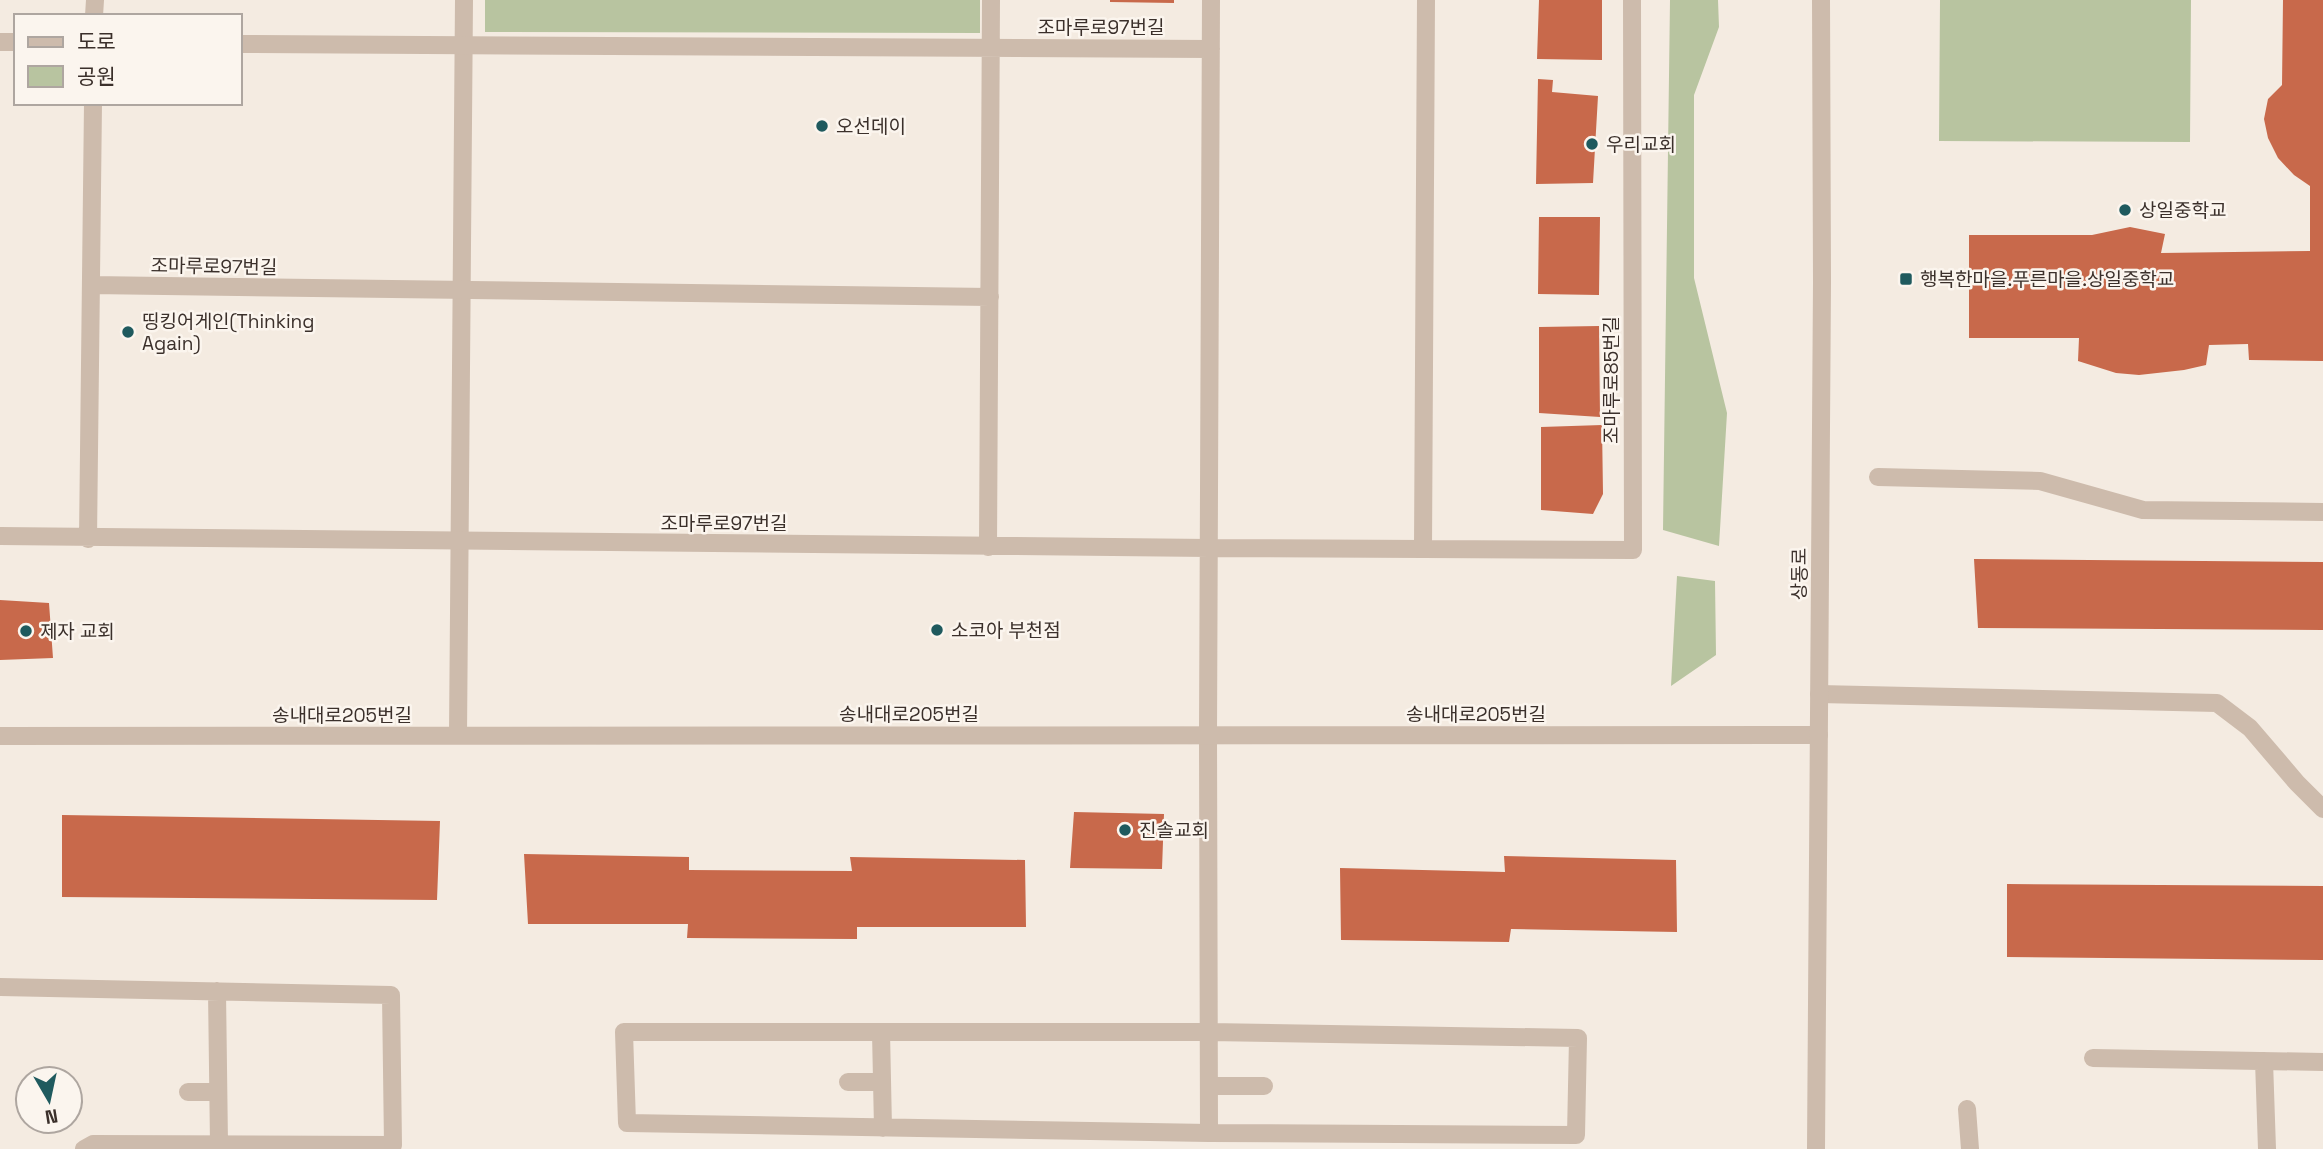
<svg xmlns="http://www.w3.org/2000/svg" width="2323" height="1149" font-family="'Space Grotesk','Noto Sans KR',sans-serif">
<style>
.green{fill:#b8c4a0}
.building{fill:#c8694b}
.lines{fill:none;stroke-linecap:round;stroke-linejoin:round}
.service{stroke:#cdbbac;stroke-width:18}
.pedestrian{stroke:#cdbbac;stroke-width:18}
.minor{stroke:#cdbbac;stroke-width:18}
.tertiary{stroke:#cdbbac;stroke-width:18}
.poi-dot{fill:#1f5a5e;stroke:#fbf5ee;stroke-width:2.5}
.labels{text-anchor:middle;stroke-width:5;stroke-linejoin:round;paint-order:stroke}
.street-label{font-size:19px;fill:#3b302b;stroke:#fbf5ee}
.poi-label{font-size:19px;fill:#3b302b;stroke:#fbf5ee;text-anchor:start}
</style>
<rect width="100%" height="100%" fill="#f4ebe1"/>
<path class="green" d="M485,0H980V33L485,32Z
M1670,0H1718L1719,27L1694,95V278L1727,413L1719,546L1663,530Z
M1940,0H2191L2190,142L1939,141Z
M1677,576L1715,581L1716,655L1671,686Z"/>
<path class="building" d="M1110,0H1174V3L1110,2Z
M1539,0H1602V60L1537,59Z
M2283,0H2323V361L2249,360L2248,344L2209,345L2206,365L2184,370L2139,375L2116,373L2078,361L2079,338H1969V235H2092L2130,227L2165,234L2161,253L2310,251V186L2294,175L2278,158L2268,138L2264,119L2268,99L2282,85Z
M1538,79L1553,80L1552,92L1598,96L1593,183L1536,184Z
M1539,217H1600L1599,295L1538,294Z
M1599,326L1600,417L1539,413V327Z
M1602,425L1603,494L1593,514L1541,510V427Z
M1974,559L2323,562V630L1978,628Z
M0,600L49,603L53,658L0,660Z
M1074,812L1164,814L1162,869L1070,868Z
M62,815L440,821L437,900L62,897Z
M524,854L689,857V870L852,871L850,857L1025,860L1026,927H857V939L687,938L688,924H528Z
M1504,856L1676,860L1677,932L1511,929L1509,942L1341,940L1340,868L1505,872Z
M2007,884L2323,886V960L2007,957Z"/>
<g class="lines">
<path class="service" d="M1819,694L2217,703L2250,728L2297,783L2323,809
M1208,735L1209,1133L627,1123L624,1032H1209L1578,1038L1576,1135L1209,1133
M0,987L391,995L393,1145L93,1144L84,1149
M217,991L219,1144
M881,1032L883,1128
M2093,1058L2323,1062
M2264,1061L2267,1149
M848,1082H882
M1209,1086H1264
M188,1092H218
M1967,1109L1970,1149"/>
<path class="pedestrian" d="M1878,477L2040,481L2143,510L2323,512
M458,735L464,0"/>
<path class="minor" d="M94,16L95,0
M0,42H16
M240,44L1211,49
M91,285L990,297
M0,536L1209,548L1633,550L1632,0
M88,539L93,103
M988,547L991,0
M1423,549L1426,0
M1208,735L1211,0
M0,736L1819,735"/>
<path class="tertiary" d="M1816,1149L1822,282L1821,0"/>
</g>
<g class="poi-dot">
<circle cx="822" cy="126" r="7"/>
<circle cx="1592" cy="144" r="7"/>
<circle cx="2125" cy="210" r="7"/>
<rect x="1899" y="272" width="14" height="14" rx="3.5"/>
<circle cx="128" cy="332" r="7"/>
<circle cx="937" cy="630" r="7"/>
<circle cx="26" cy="631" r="7"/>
<circle cx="1125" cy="830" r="7"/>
</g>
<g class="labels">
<g class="street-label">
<text x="1101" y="34">조마루로97번길</text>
<text transform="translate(214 266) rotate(1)" y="7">조마루로97번길</text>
<text transform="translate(1611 380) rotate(-90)" y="7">조마루로85번길</text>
<text x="724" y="530">조마루로97번길</text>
<text transform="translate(1799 574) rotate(-90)" y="7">상동로</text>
<text x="909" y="721">송내대로205번길</text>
<text x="1476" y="721">송내대로205번길</text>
<text x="342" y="722">송내대로205번길</text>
</g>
<g class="poi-label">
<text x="836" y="133">오선데이</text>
<text x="1606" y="151">우리교회</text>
<text x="2139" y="217">상일중학교</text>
<text x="1920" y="286">행복한마을.푸른마을.상일중학교</text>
<text x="142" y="328">띵킹어게인(Thinking<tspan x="142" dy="22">Again)</tspan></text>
<text x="951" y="637">소코아 부천점</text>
<text x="40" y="638">제자 교회</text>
<text x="1139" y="837">진솔교회</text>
</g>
</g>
<rect x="14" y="14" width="228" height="91" fill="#fbf5ee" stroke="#aea6a0" stroke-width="2"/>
<rect x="28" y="37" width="35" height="10" fill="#cdbbac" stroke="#aea6a0" stroke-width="2"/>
<text x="77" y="49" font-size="21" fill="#3b302b">도로</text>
<rect x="28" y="66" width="35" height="21" fill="#b8c4a0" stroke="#aea6a0" stroke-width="2"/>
<text x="77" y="84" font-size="21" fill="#3b302b">공원</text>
<g transform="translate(49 1100) rotate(171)"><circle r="33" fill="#fbf5ee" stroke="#aea6a0" stroke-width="2"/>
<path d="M0-5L12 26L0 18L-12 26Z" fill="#1f5a5e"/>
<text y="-10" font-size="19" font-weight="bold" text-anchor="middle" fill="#3b302b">N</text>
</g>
</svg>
